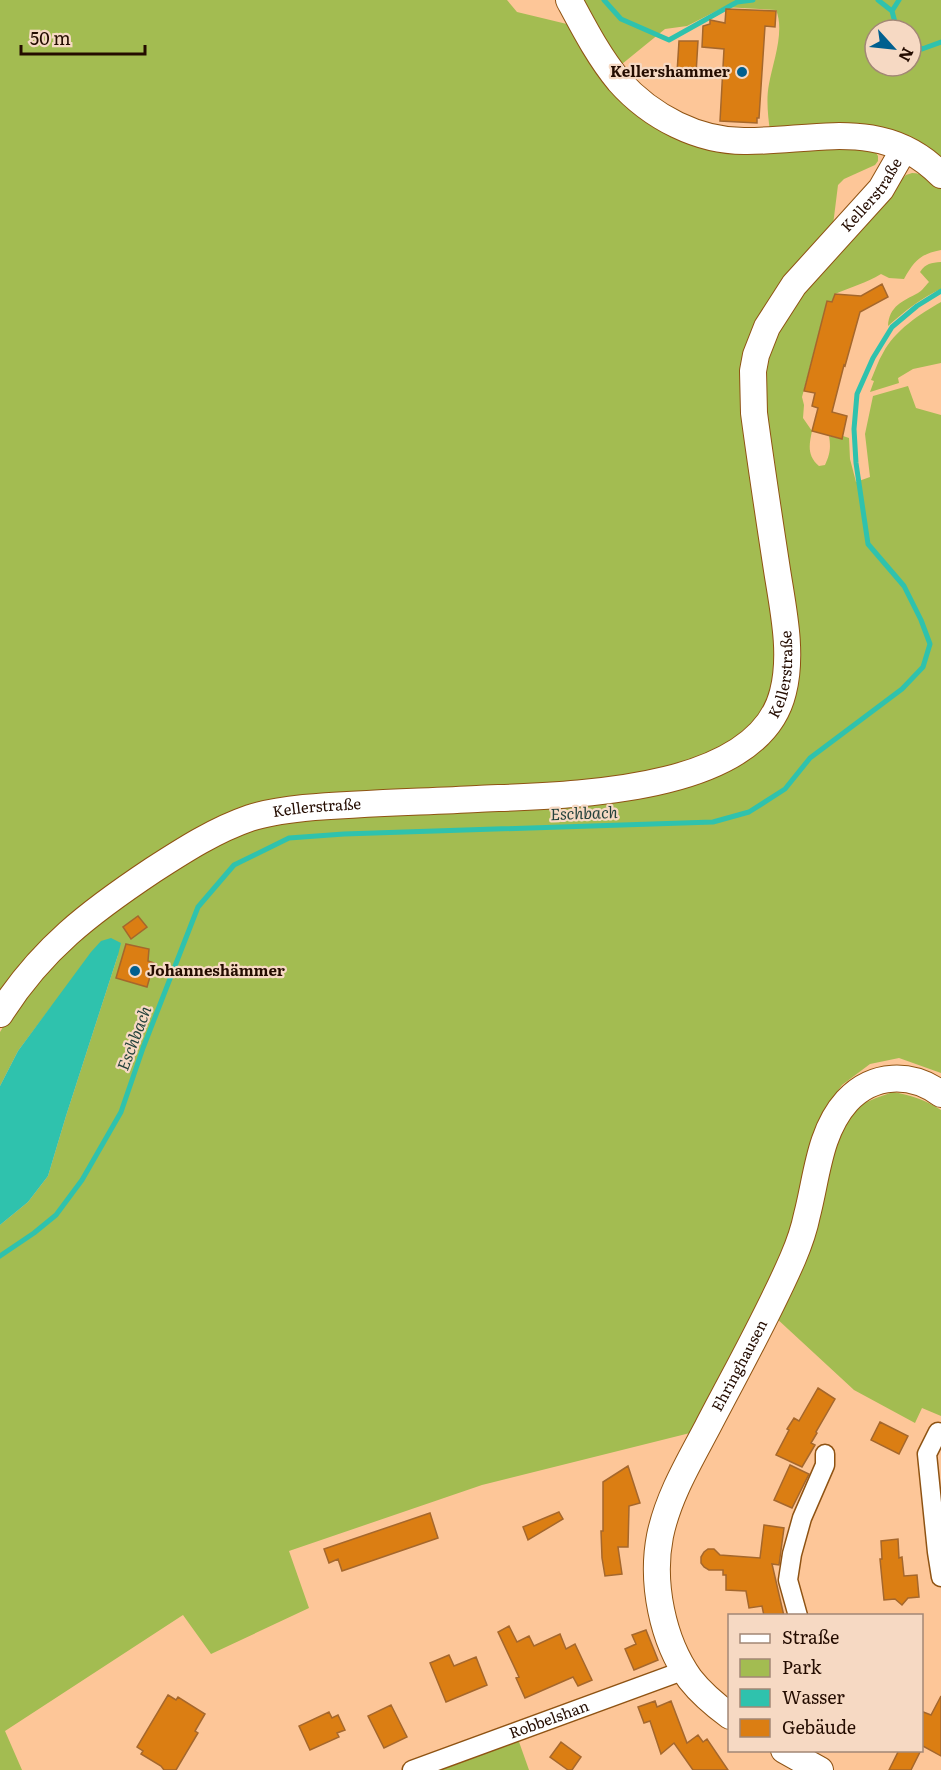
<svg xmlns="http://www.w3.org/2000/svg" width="941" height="1770" font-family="Literata,serif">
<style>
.green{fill:#a3bc51;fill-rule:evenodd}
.water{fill:#2fc2ad}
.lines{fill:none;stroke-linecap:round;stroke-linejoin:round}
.stream{stroke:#2fc2ad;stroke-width:5}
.building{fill:#db7e13;stroke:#a5672c;stroke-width:1.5}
.street-casing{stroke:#8f5313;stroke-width:21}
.secondary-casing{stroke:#8f5313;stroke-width:28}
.street{stroke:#fff;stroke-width:18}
.secondary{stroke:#fff;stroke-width:26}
.poi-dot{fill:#005f8f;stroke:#f6d9c3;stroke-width:2}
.labels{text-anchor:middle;stroke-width:4.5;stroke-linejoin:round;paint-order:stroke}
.poi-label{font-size:15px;font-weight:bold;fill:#240c00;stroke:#f6d9c3;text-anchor:end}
.street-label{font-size:15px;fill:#240c00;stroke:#f6d9c3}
.water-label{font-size:16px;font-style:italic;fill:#23413b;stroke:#f6d9c3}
</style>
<rect width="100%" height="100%" fill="#fdc698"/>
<path class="green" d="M0,0H507L517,12L571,25L649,119L806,145L874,150L878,156V161L875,165L844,179L838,185L833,225L753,340L779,645L769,708L714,755L637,777L232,817L0,1000Z
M580,0H941V162L770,131C768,116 766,99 769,84C773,62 785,31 776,10L724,7L687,26L665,29L622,64ZM875,30H911V66H875Z
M912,173C923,173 934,181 941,189V250C920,254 914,261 904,279L889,278L881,274C866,283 851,287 835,294L832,302L827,301L802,397L804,405L803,418L812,431C809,445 807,456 819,466L825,465C830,454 831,448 829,436L841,439L843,436L849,438L850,459L856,482L870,477L865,434L873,396L908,386L916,408L941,415V1073L899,1058L870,1064L842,1085L825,1108L811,1138L798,1206L780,1264L741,1342L690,1433L482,1485L289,1551L309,1608L211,1654L183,1615L5,1731L22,1770H0V1225L28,1202L48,1176L66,1116L118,955L51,1007L18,1051L0,1086V1032L18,1002L81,934L216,843L268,823L642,795L781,719L766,446L765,352L824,262L906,175Z
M941,262V289C921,298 905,311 888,326C889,306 903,301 918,293C922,291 925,286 929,282L920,272C926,263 931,263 941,262Z
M941,302V363L913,369L898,378L899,383L870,392L874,381L871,380C875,371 878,361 883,353C895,330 920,314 941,302Z
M893,1092C911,1095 926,1100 941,1110V1416L922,1408L915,1423L854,1390L775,1317L830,1160L847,1118L860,1105L876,1098Z
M518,1739L529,1770H429Z"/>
<path class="water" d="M111,938L121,943L118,955L66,1116L48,1176L28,1202L0,1225V1086L18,1051L91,952L101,941Z"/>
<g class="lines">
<path class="stream" d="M604,0L621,19L669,40L737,2L753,0
M878,0L892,11L897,30
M892,11L899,0
M911,41L922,49L941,42
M0,1256L34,1233L56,1215L82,1180L121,1112L143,1048L198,907L234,865L289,838L344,834L713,822L749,812L785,789L810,758L902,689L923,667L930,644L921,620L904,586L868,544L856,463L854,429L857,394L873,358L892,327L917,306L941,291"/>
</g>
<path class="building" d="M726,9L776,11L775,27L765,26L759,118H757V123L720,121L724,49L702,47L703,26L710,24V20L725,23Z
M679,41H698L696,74L677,73Z
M882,284L888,297L860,312L845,366L844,365L832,412L847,416L842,439L812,431L818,408L812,406L815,393L804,391L827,301L832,302L835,294L861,296Z
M138,916L147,927L131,939L123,927Z
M126,944L149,949L148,961L154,963L147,987L116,978Z
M818,1388L835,1399L816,1432L817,1433L811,1443L815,1445L802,1467L776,1455L789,1430L787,1429L794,1418L799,1421Z
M880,1422L908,1436L899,1454L871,1440Z
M790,1465L809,1474L792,1508L774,1500Z
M628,1466L640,1503L629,1506L628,1547H618L622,1574L605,1576L602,1558L601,1531H603V1482Z
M559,1512L563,1519L528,1540L523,1527Z
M430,1513L438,1538L342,1571L338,1559L329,1563L324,1549Z
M764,1525L784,1528L779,1565L772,1564L784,1616H764L762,1606L749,1608L746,1591L726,1590V1575H723V1570H709L704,1567L701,1563V1557L704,1552L708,1549H714L720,1555L760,1558Z
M898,1539L899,1558L902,1557L904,1576L917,1575L919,1597L908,1598L902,1605L895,1599L884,1600L880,1559H882L881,1541Z
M509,1626L517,1642L529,1636L534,1646L560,1634L566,1649L575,1644L592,1680L578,1686L573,1677L525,1698L516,1678L519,1677L498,1632Z
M646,1630L658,1660L634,1670L625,1649L636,1644L632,1635Z
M449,1655L454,1666L476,1657L487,1685L446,1702L430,1663Z
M168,1695L176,1700L178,1697L205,1714L195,1731L198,1733L176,1770H164L161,1766L141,1754L143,1751L137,1747Z
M941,1696V1756L921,1745V1711L931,1715Z
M655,1701L657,1707L671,1701L687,1743L698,1735L703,1742L707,1739L728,1770H693L674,1743L661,1754L650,1721L644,1723L638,1707Z
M391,1705L407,1737L384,1748L368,1716Z
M329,1712L332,1718L338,1715L345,1730L337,1733L339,1737L310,1750L299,1726Z
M561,1742L581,1757L572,1770H568L550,1757Z
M899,1750H921L911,1770H889Z"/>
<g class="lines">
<g class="street-casing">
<g id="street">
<path d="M938,1432L927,1454L937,1552L941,1577"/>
<path d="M798,1616L788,1580L792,1554L802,1518L825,1465V1454"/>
<path id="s1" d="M412,1770L685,1670"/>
</g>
</g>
<g class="secondary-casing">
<g id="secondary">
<path d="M569,0C584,28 599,57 619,81C651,117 699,142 747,141C817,141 884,117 941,175"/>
<path id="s2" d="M0,1014C41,949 90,912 153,870C184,850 215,830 250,818C268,812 286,810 304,808C362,803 419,802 477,799C561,795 758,796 783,692C793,653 783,609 777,570C769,518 761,465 754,413L753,371L756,355L767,327L794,285L881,189L904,149"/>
<path id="s3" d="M730,1716C715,1705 701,1693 690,1679C662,1640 651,1582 660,1536C668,1497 689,1462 707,1428C736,1372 768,1316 793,1258C799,1244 804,1230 807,1215C817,1177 819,1132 847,1101C873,1073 911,1072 941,1094"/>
<path d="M784,1750L820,1770"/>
</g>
</g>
<use href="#street" class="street"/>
<use href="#secondary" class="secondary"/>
</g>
<g class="poi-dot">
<circle cx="742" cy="72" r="6"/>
<circle cx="135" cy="971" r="6"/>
</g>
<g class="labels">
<g class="poi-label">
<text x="730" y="77">Kellershammer</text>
<text x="147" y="976" text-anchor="start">Johanneshämmer</text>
</g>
<g class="street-label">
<text dy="5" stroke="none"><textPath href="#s2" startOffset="1434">Kellerstraße</textPath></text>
<text dy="5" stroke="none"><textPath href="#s2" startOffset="912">Kellerstraße</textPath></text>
<text dy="5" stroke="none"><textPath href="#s2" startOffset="390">Kellerstraße</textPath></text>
<text dy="5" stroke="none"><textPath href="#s3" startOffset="393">Ehringhausen</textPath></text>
<text dy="5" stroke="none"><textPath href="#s1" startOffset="146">Robbelshan</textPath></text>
</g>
<g class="water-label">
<text transform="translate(584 813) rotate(-2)" y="6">Eschbach</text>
<text transform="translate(134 1038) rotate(-69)" y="6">Eschbach</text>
</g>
</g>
<rect x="728" y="1614" width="195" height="138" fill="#f6d9c3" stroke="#a28775" stroke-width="1.5"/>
<rect x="740" y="1634" width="30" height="9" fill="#ffffff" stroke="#a28775" stroke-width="1.5"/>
<text x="782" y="1644" font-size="18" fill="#240c00">Straße</text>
<rect x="740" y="1659" width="30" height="18" fill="#a3bc51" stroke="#a28775" stroke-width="1.5"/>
<text x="782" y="1674" font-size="18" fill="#240c00">Park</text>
<rect x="740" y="1689" width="30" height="18" fill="#2fc2ad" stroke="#a28775" stroke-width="1.5"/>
<text x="782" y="1704" font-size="18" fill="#240c00">Wasser</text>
<rect x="740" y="1719" width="30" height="18" fill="#db7e13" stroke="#a28775" stroke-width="1.5"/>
<text x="782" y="1734" font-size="18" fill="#240c00">Gebäude</text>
<g transform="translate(893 48) rotate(117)"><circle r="28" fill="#f6d9c3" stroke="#a28775" stroke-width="1.5"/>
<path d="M0-4.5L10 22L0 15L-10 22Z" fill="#005f8f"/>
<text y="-9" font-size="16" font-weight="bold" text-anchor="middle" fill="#240c00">N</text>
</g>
<path d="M21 45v9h124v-9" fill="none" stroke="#240c00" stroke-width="3"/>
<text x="30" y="45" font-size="18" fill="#240c00" stroke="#f6d9c3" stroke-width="4.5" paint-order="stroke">50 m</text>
</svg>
